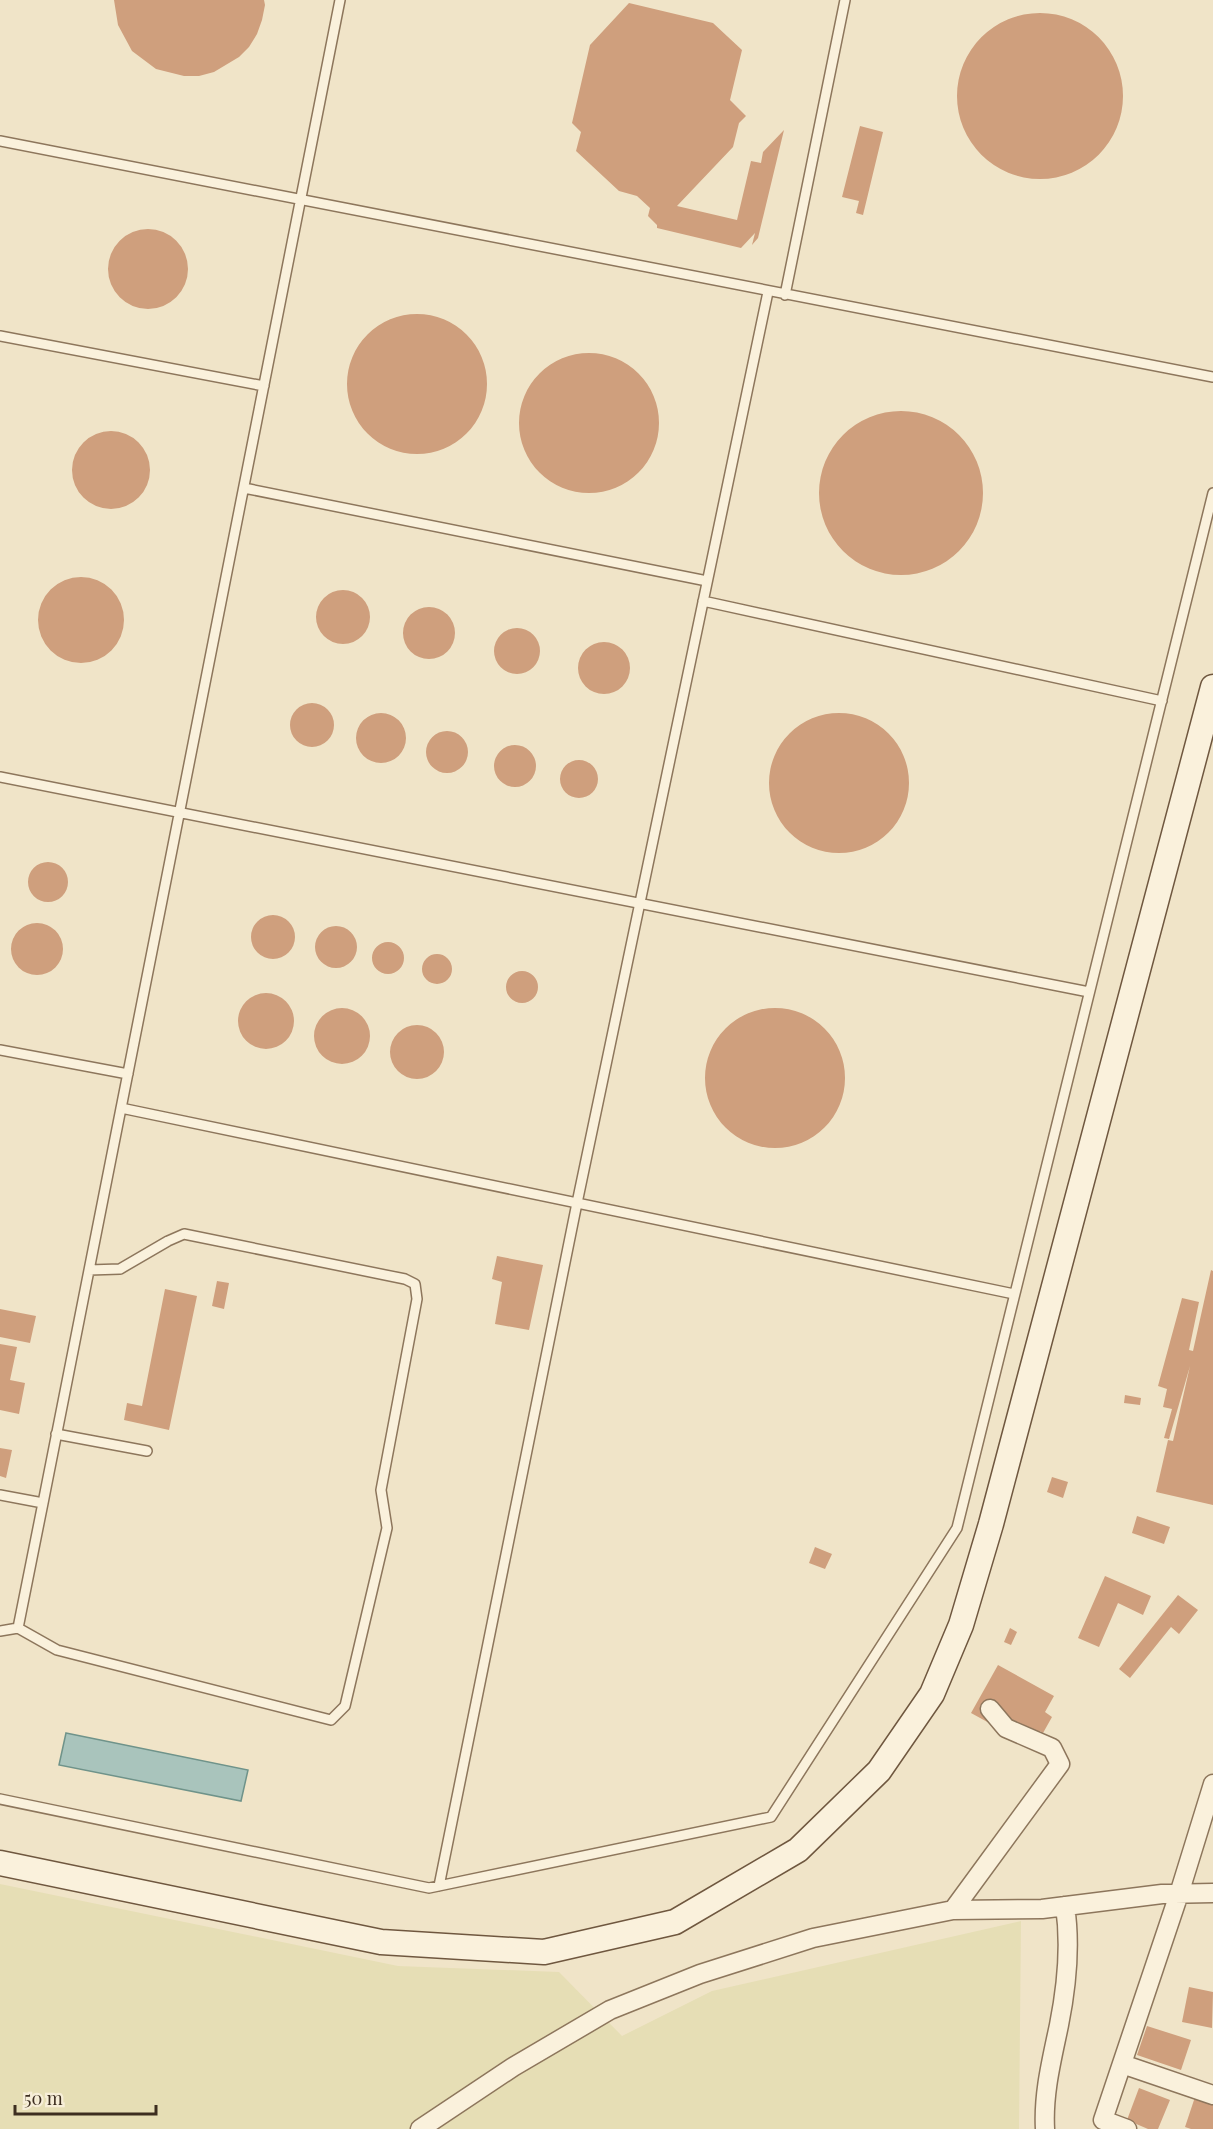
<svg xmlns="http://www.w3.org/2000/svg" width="1213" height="2129" font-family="'Playfair Display',serif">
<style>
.farmland{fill:#e6deb5}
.water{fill:#a9c4bc;stroke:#6f938a;stroke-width:1.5}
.building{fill:#cf9f7d}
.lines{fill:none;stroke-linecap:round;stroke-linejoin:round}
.lane-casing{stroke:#8d765c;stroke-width:12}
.street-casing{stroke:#8d765c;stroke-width:21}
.secondary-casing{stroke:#6f573f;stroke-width:27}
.lane{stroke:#faf1dc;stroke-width:9}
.street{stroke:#faf1dc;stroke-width:18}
.secondary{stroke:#faf1dc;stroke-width:24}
</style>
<rect width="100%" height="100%" fill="#f0e4c8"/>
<path class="farmland" d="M0,1884L398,1966L559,1972L622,2036L712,1991L1021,1921L1019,2129H0Z"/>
<path class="water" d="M66,1733L248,1770L241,1801L59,1765Z"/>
<path class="building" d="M114,0H264L265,5L262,20L257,34L249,47L239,57L214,72L199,76H184L156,69L132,51L118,25Z
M629,3L713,23L742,50L730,100L746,116L739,123L733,147L677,206L737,220L751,161L761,163L763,152L784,130L758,238L752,245L755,233L741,248L657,228V225L648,216L650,208L637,196L619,191L576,151L581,132L572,123L590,45Z
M957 96a83 83 0 1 1 166 0a83 83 0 1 1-166 0Z
M860,126L883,132L863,215L856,213L859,201L842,197Z
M108 269a40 40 0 1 1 80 0a40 40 0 1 1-80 0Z
M347 384a70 70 0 1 1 140 0a70 70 0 1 1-140 0Z
M519 423a70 70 0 1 1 140 0a70 70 0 1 1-140 0Z
M819 493a82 82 0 1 1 164 0a82 82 0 1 1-164 0Z
M72 470a39 39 0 1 1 78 0a39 39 0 1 1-78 0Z
M38 620a43 43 0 1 1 86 0a43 43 0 1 1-86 0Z
M316 617a27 27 0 1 1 54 0a27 27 0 1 1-54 0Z
M403 633a26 26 0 1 1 52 0a26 26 0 1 1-52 0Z
M494 651a23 23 0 1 1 46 0a23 23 0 1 1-46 0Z
M578 668a26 26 0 1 1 52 0a26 26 0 1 1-52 0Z
M290 725a22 22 0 1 1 44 0a22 22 0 1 1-44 0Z
M769 783a70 70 0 1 1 140 0a70 70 0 1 1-140 0Z
M356 738a25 25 0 1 1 50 0a25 25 0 1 1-50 0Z
M426 752a21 21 0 1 1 42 0a21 21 0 1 1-42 0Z
M494 766a21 21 0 1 1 42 0a21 21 0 1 1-42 0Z
M560 779a19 19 0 1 1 38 0a19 19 0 1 1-38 0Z
M28 882a20 20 0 1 1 40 0a20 20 0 1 1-40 0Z
M251 937a22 22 0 1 1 44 0a22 22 0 1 1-44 0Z
M11 949a26 26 0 1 1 52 0a26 26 0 1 1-52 0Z
M315 947a21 21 0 1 1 42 0a21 21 0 1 1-42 0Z
M372 958a16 16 0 1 1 32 0a16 16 0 1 1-32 0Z
M422 969a15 15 0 1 1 30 0a15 15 0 1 1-30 0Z
M506 987a16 16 0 1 1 32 0a16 16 0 1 1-32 0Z
M238 1021a28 28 0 1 1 56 0a28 28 0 1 1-56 0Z
M314 1036a28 28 0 1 1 56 0a28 28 0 1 1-56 0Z
M705 1078a70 70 0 1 1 140 0a70 70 0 1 1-140 0Z
M390 1052a27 27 0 1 1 54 0a27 27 0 1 1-54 0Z
M497,1256L543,1265L529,1330L495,1324L502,1282L492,1279Z
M1211,1270L1213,1271V1505L1156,1492L1168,1440L1173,1441L1190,1366L1169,1439L1164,1438L1172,1409L1163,1407L1167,1389L1158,1386L1182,1298L1199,1302L1189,1350L1193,1351Z
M217,1281L229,1283L224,1309L212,1306Z
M165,1289L197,1296L169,1430L124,1420L127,1403L142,1406Z
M0,1309L36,1316L30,1343L0,1337Z
M0,1344L17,1347L10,1380L25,1383L19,1414L0,1410Z
M1125,1395L1141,1398L1140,1405L1124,1403Z
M0,1448L12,1450L6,1478L0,1476Z
M1052,1477L1068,1482L1063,1498L1047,1492Z
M1137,1516L1170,1527L1164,1544L1132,1533Z
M815,1547L832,1554L825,1569L809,1563Z
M1105,1576L1151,1596L1143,1615L1118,1603L1099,1647L1078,1638Z
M1178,1595L1198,1610L1179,1634L1171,1627L1130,1678L1119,1669Z
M1010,1628L1017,1632L1011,1645L1004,1642Z
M998,1665L1054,1696L1045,1712L1052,1717L1043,1733L1040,1731L1031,1746L971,1713Z
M1189,1987L1213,1992L1212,2028L1182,2022Z
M1147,2026L1191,2040L1181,2070L1137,2055Z
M1139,2088L1170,2100L1158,2129H1148L1127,2120Z
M1196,2094L1213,2100V2129H1191L1185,2127Z"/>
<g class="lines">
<g class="lane-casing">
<path id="lane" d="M0,141L1213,377
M785,295L845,0
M0,336L264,386
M244,488L707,581
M703,601L1162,701
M0,777L1089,992
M0,1050L128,1074
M121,1108L1014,1294
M89,1270L120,1269L168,1241L184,1234L405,1279L415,1284L417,1299L381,1490L387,1528L345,1706L331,1720L57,1650L18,1628L43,1503L340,0
M56,1434L147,1451
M0,1495L43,1503
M0,1631L18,1628
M0,1799L429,1888L771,1817L957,1528L1213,493
M439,1886L577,1203L768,292"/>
</g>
<g class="street-casing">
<path id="street" d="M953,1910L1060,1764L1052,1748L1006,1728L990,1709
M1122,2064L1213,2095
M420,2129L513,2067L610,2010L700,1974L813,1938L953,1910L1042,1909L1162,1894L1213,1893
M1045,2129C1043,2093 1052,2059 1059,2025C1067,1985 1071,1946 1065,1906
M1127,2129L1103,2120L1179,1894L1213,1784"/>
</g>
<g class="secondary-casing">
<path id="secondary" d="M0,1863L381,1942L544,1952L675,1922L798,1850L879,1771L932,1694L961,1625L991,1524L1213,687"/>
</g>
<use href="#lane" class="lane"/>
<use href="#street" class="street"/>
<use href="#secondary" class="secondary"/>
</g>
<path d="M15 2105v9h141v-9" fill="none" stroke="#3d2e20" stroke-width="3"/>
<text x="24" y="2105" font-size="18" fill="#3d2e20" stroke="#f7eed8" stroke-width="4.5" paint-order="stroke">50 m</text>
</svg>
